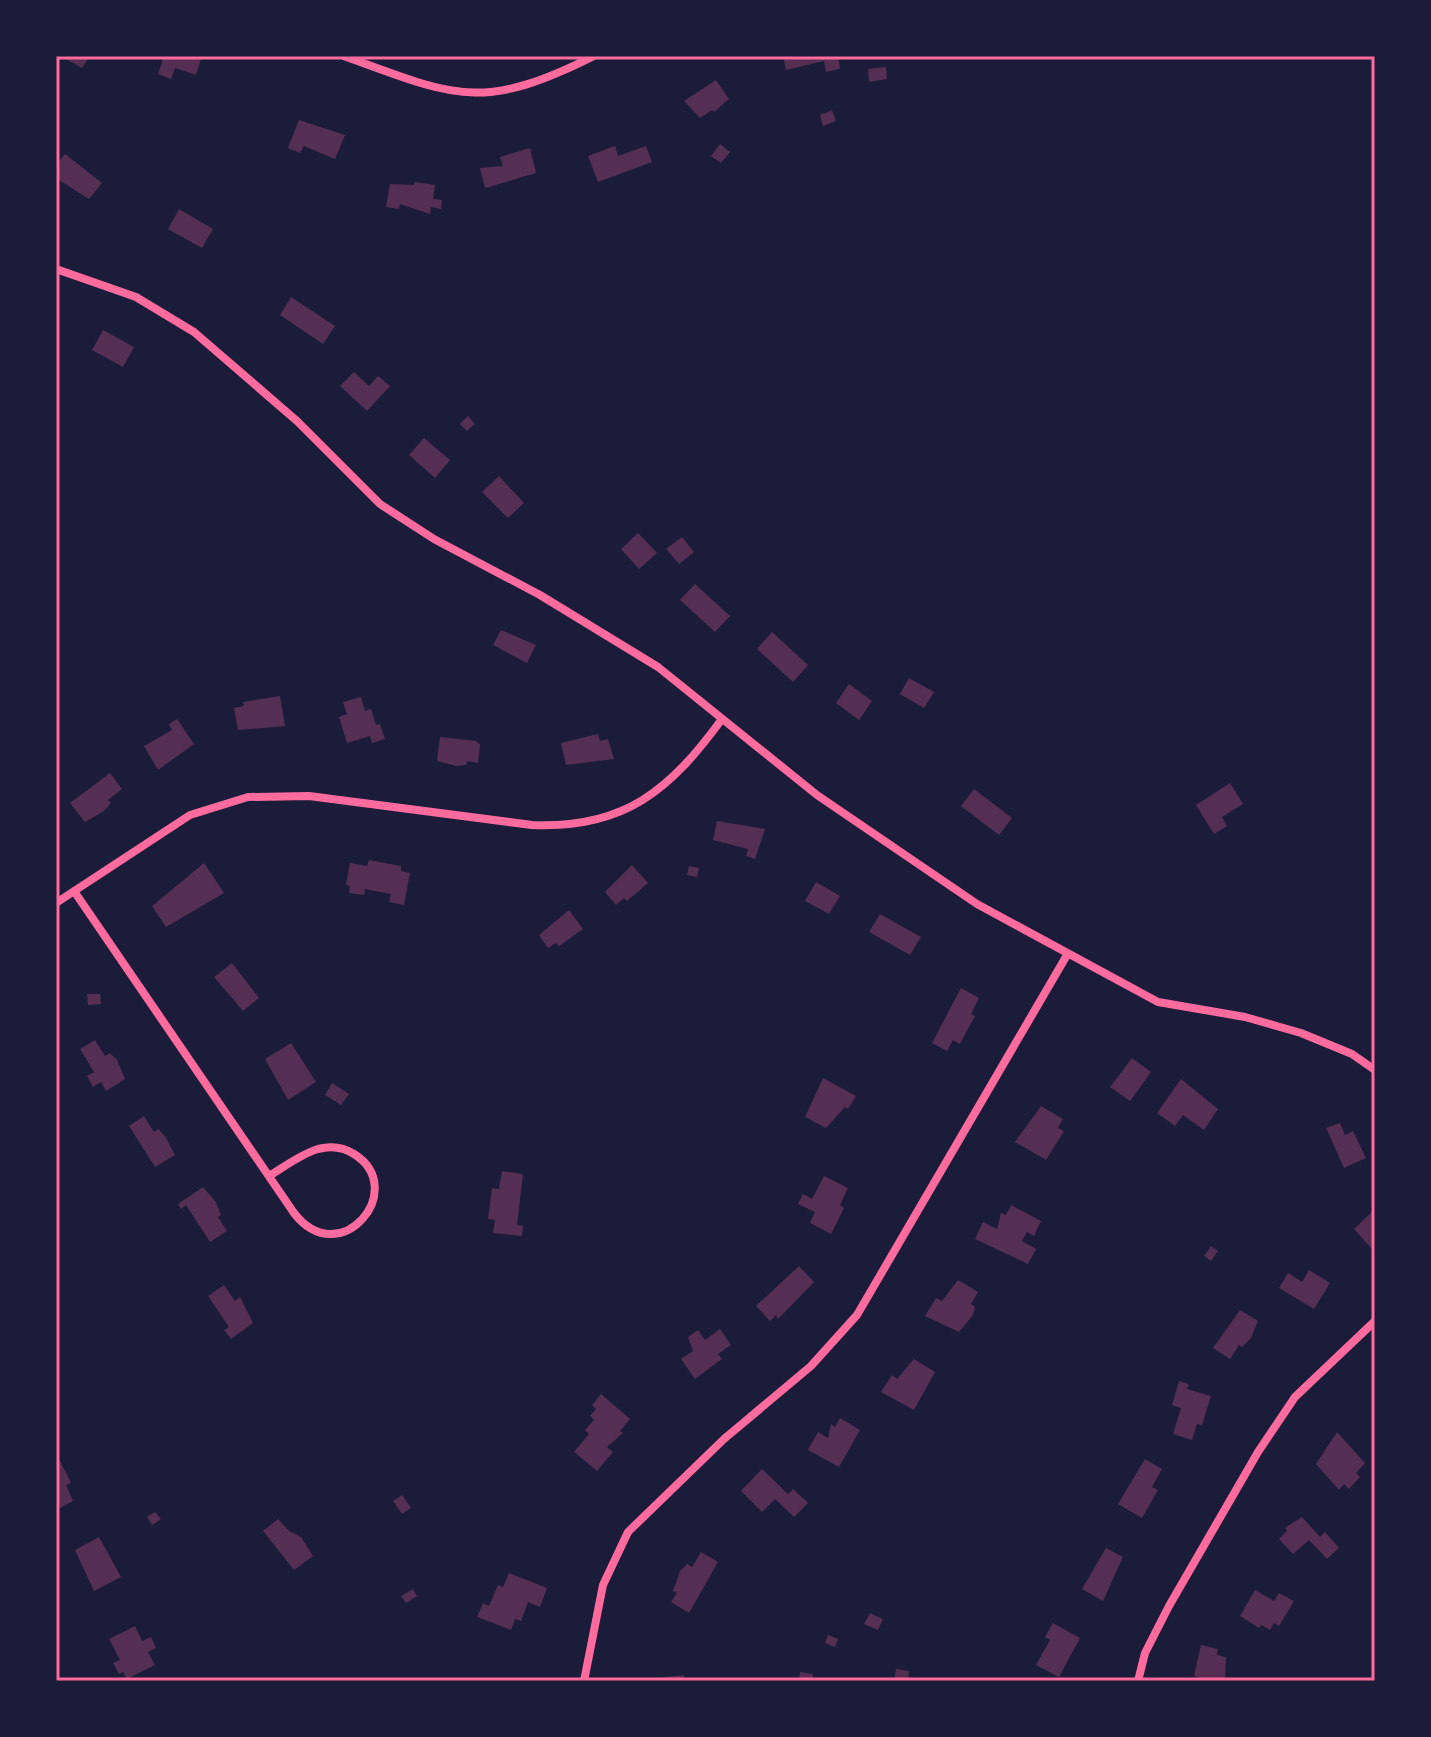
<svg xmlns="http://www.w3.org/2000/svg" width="1431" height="1737" font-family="'Public Sans',sans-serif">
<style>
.building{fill:#542f53}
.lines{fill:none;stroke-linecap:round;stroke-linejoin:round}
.minor{stroke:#ff6b9d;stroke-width:8}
.neatline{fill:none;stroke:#ff6b9d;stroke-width:3}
</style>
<rect width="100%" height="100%" fill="#1b1b3a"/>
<path class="building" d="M68,56H90L82,68L66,59Z
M164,56H202L196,75L175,68L171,79L158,74Z
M783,56H838L840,69L826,72L824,61L786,70Z
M886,67L887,79L869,82L868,69Z
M716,80L729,99L714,112L712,110L700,118L684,101Z
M832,110L836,121L823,126L820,115Z
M299,120L345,135L335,159L304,146L300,153L288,148Z
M720,144L730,152L721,163L711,156Z
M615,146L618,156L646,146L652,162L598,182L588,156Z
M530,148L536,173L485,188L480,168L503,166L500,157Z
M65,154L102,183L89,199L56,178V165Z
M415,182L435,185L433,199L442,200L441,209L431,207L430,214L400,204L399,209L386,207L390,184L414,185Z
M179,209L213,229L202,248L168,229Z
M291,297L335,326L323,344L280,315Z
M103,330L134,347L123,367L92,350Z
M354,372L369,386L378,376L390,386L367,411L340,386Z
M468,416L475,424L467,431L460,424Z
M424,438L450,460L435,478L409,455Z
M499,476L524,503L508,518L482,492Z
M638,533L657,553L639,569L621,549Z
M682,537L694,552L679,564L666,549Z
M695,584L730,616L715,632L680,600Z
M501,630L536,645L527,663L493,645Z
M772,632L808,665L793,682L757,649Z
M909,678L934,692L924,708L900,694Z
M849,684L872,701L859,720L836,703Z
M280,696L285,726L238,730L234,708L244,706L243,702Z
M361,697L365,711L371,709L376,725L380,724L385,739L372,743L370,736L347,743L339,717L347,714L343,702Z
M177,719L194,744L158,770L144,746L172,730L169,724Z
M598,734L600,741L608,739L614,759L566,765L561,743Z
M440,737L476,741L480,745L478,763L467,761L466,765L457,766L437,761Z
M110,773L122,789L108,800L111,803L104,811L85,822L70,803Z
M1230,783L1243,804L1222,817L1227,826L1214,834L1196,805Z
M974,789L1012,818L999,835L961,806Z
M717,821L765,829L755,859L746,856L748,849L713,840Z
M369,860L401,866V871L410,873L404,905L389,902L391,894L365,889L364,895L349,893L350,886L346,885L350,863L367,866Z
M204,863L224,893L166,927L152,906Z
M632,865L648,883L627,901L624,898L616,905L605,892Z
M689,866L699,868L697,877L687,875Z
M816,882L840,896L829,914L805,901Z
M569,910L583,929L559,946L556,943L548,948L539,935Z
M880,914L921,937L910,955L869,932Z
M232,963L259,998L243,1011L214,977Z
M961,988L979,998L971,1014L975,1016L960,1044L953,1040L947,1051L932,1043Z
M87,994H100L101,1004L88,1005Z
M95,1040L105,1056L110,1053L117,1060L125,1079L106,1091L101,1082L93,1087L87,1076L94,1072L80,1049Z
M291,1043L316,1082L288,1100L265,1059Z
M1132,1058L1151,1072L1130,1101L1110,1087Z
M823,1078L856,1096L848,1109L845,1107L826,1128L805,1117Z
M1181,1079L1218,1109L1204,1130L1183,1115L1175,1126L1157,1113Z
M332,1083L349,1094L341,1105L325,1095Z
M1041,1106L1063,1119L1058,1128L1064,1131L1046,1160L1015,1142Z
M144,1116L154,1132L158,1129L165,1136L175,1155L155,1167L129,1126Z
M1340,1123L1345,1135L1353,1131L1366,1158L1344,1168L1326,1128Z
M502,1171L523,1174L517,1225L523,1226L522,1236L493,1233L495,1220L488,1219L492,1188L499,1189Z
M824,1176L848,1188L840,1205L844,1208L831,1234L810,1223L815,1212L798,1204L803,1194L812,1199Z
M203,1187L216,1202L221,1215L218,1217L227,1231L210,1242L186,1205L181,1209L178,1204Z
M1011,1205L1041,1221L1034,1236L1027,1232L1022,1241L1036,1249L1028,1264L975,1239L983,1222L997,1229L1001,1213L1006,1215Z
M1375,1209V1246L1372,1249L1354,1229Z
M1211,1246L1218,1251L1211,1261L1204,1256Z
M799,1266L814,1282L778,1319L776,1315L770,1321L756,1306Z
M1309,1270L1330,1283L1314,1309L1279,1288L1288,1273L1302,1282Z
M958,1280L978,1292L971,1304L975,1307L973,1315L959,1332L925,1316L936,1298L942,1301Z
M224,1285L235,1301L240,1297L253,1323L231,1339L224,1330L229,1327L208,1296Z
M1240,1310L1258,1321L1251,1338L1242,1347L1239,1345L1230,1359L1213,1348Z
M720,1329L731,1345L718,1354L722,1359L695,1379L681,1359L693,1351L688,1337L698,1330L705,1340Z
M914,1359L935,1372L914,1410L881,1392L892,1375L897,1379Z
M1179,1381L1189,1384L1187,1389L1211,1396L1202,1425L1197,1424L1192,1440L1173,1434L1181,1408L1172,1405Z
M601,1394L630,1419L620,1431L623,1433L607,1447L613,1452L597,1471L574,1452L589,1434L585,1430L594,1420L590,1416L596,1409L592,1405Z
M840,1418L860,1430L839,1467L808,1450L818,1432L828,1438L831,1424L835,1427Z
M1337,1432L1365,1463L1356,1473L1360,1477L1349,1489L1344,1484L1339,1490L1316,1464Z
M56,1453L71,1483L66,1485L73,1501L56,1510Z
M1145,1459L1162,1469L1152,1487L1158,1490L1142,1518L1118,1504Z
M762,1469L788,1494L793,1489L808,1503L794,1517L775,1499L762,1512L741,1491Z
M402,1495L411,1508L402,1514L393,1501Z
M155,1512L161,1519L152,1525L147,1517Z
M1302,1517L1320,1537L1325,1532L1339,1548L1327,1559L1309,1540L1293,1554L1279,1539L1287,1531L1285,1528Z
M278,1519L289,1531L301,1537L313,1556L294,1570L263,1531Z
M99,1537L121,1577L94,1591L75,1550Z
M1106,1548L1123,1557L1103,1601L1082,1589Z
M701,1552L718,1562L689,1613L671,1602L677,1593L673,1591L680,1571L687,1564L692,1567Z
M509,1573L547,1588L540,1607L528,1602L521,1621L515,1619L511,1630L477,1617L483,1603L489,1606L498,1585L503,1587Z
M413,1589L417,1596L406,1603L401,1596Z
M1255,1590L1274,1601L1279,1593L1294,1601L1279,1626L1274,1623L1270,1630L1261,1625L1259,1628L1240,1616Z
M870,1613L883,1619L878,1630L864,1624Z
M1053,1623L1080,1638L1059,1677L1036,1665L1050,1640L1045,1637Z
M135,1626L142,1641L151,1637L156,1648L148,1652L155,1665L127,1679L123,1672L119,1674L113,1663L120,1660L109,1639Z
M828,1635L838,1639L835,1647L825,1643Z
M1201,1645L1218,1649L1217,1655L1226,1657L1225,1681H1198L1199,1677L1194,1676Z
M896,1669L909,1671L908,1681H894Z
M800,1672L813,1674L812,1681H799Z
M684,1675V1681H647V1679Z"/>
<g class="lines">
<path class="minor" d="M344,56C456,97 482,112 594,56
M56,269L136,297L194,332L297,421L380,504L434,539L540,595L658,667L817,795L977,904L1158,1002L1245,1017L1301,1033L1352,1054L1375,1070
M74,891L294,1213C340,1273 410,1189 354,1154C343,1147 330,1146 318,1149C301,1154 284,1167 269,1176
M56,903L190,815L248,797L309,796L532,825C625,829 670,790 722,719
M584,1681L603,1585L628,1532L724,1439L811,1366L857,1315L1067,955
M1138,1681L1145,1653L1169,1606L1258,1452L1295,1397L1375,1321"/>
</g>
<rect width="1431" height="1737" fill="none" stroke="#1b1b3a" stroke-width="116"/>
<rect x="58" y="58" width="1315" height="1621" class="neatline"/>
</svg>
